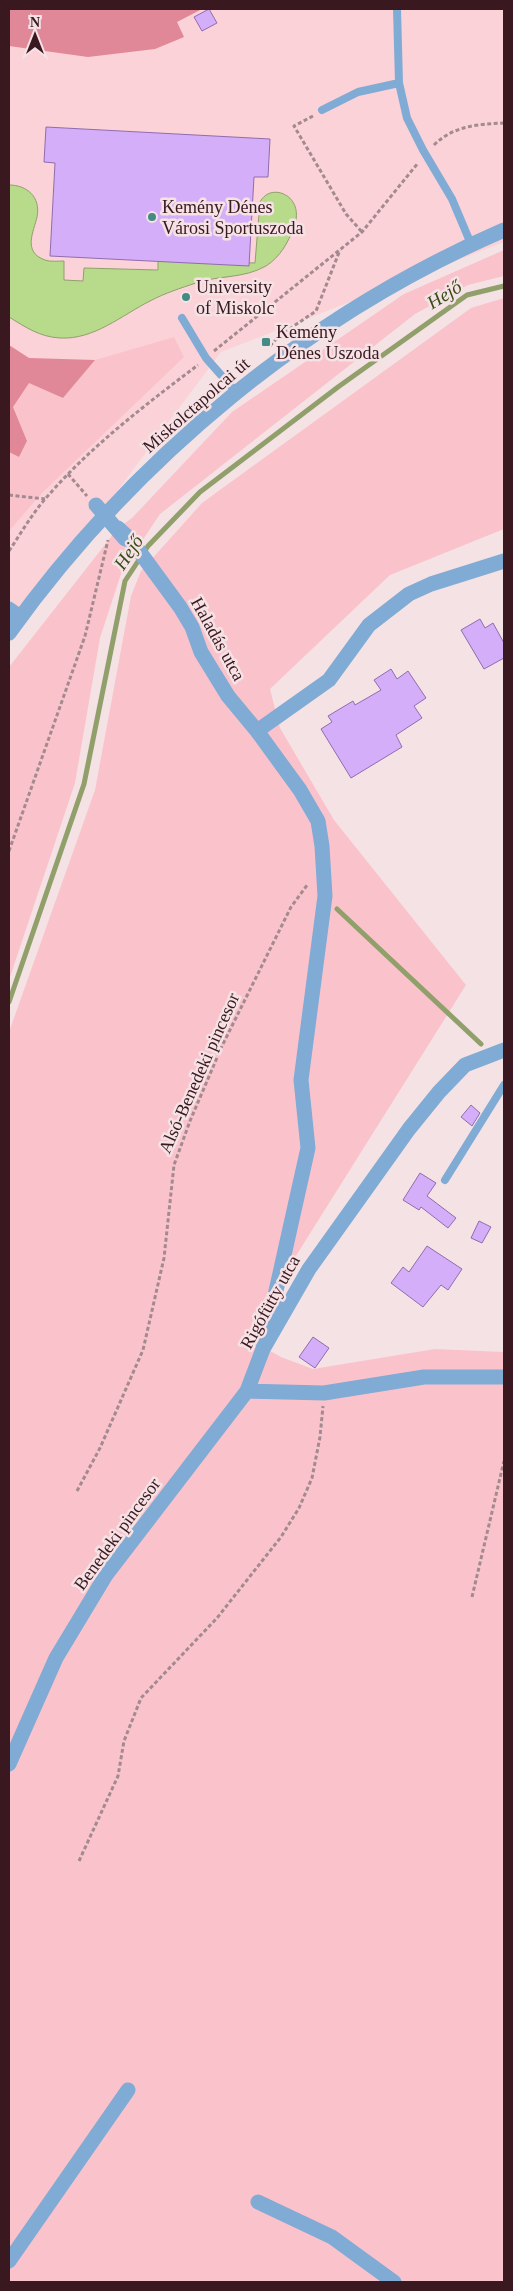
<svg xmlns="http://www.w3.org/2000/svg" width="513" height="2291" font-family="'Times New Roman',serif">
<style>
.built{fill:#fbd2d8}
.green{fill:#fac3cc}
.forest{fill:#e08798}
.water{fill:#b7da8b;stroke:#91a06b}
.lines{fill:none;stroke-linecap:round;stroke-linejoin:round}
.stream{stroke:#91a06b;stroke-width:5}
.building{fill:#d4aef8;stroke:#906caf}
.path{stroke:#a38a8f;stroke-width:3;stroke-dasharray:4 2.5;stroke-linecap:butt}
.service{stroke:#80abd5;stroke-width:8}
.minor{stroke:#80abd5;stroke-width:15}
.tertiary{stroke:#80abd5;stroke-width:15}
.minor-bridge{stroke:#80abd5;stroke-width:15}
.poi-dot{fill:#448b85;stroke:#f5e2e5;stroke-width:2}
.labels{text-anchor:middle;stroke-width:5;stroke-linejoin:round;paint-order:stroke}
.poi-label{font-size:18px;fill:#39181f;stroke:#f5e2e5;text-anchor:start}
.street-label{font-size:18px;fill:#39181f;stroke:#f5e2e5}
.water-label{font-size:19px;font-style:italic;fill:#364b14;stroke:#f5e2e5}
</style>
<rect width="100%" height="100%" fill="#f5e2e5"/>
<path class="built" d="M9,9H504V242L221,352L9,636Z"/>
<path class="green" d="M504,250V276L468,285L415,314L160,514L122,571L100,638L75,783L9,980V667L118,528L132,518L232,412L404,294Z
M504,298V529L390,575L270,689L280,728L334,820L466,985L245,1337L281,1357L313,1369L435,1349L504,1352V2282H9V1032L95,790L131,596L141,571L202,503L471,308Z
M174,337L184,357L42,493L9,531V452L19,457L27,441L13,407L29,382L63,398L95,360Z"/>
<path class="forest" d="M9,9H202L177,22L184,37L155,49L88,57L9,46Z
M9,345L29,358L95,360L63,398L29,383L13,407L27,441L19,457L9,452Z"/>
<path class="water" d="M9,185C27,185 41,197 37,217C34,231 22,252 45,260C50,262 59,261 64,261V280L83,281L84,268L158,270V260L255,263L260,202C271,181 306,196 294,227C288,243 280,257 266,266C243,279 219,275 196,283C181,288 165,293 150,301C122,315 94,340 60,338C40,337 25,327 9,317Z"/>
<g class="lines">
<path class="stream" d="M337,909L481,1044
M9,1002L84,784L125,581L148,546L200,492L338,387L467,295L504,286"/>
</g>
<path class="building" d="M209,9L217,23L202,31L194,17Z
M46,127L270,139L268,177H254L249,266L50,256L55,163L44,162Z
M480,619L485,628L493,623L504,643V658L484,669L461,630Z
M391,669L397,679L408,671L426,698L414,706L422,718L396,735L402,747L351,778L321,729L332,722L328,716L353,701L355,705L381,690L374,680Z
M471,1105L480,1113L472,1126L461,1117Z
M420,1173L436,1183L427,1196L456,1218L448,1228L421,1207L419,1210L403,1200Z
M479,1221L491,1227L482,1243L471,1238Z
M427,1246L462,1269L448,1290L441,1285L423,1307L391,1283L403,1267L409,1272Z
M313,1337L329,1348L315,1368L299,1357Z"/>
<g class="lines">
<path class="path" d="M313,116L294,126L346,214L362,232
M434,145C453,126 478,124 504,123
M270,346L279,336L316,311L340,250
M214,351L362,232L418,163
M68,474L87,496
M9,495L45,499
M9,551C21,533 32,514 46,498C90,447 145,405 198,365
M9,851L85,636L108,540
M77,1491L100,1448L143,1350L164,1258L174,1165L190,1121L222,1046L291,907L308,884
M472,1597L504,1461
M79,1861L118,1776L124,1741L141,1698L217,1618L281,1537L299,1508L312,1478L320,1437L323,1406"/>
<path class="service" d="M397,9L399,83
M322,110L358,92L399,83L407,118L423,150L452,199L471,244
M182,318L206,358L236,392
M445,1180L504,1085"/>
<path class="minor" d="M118,528L131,540L180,607L192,627L201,652L228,696L257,731L300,790L318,821L322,846L325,896L301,1080L308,1148L263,1349
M9,609L20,617
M257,731L329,680L369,625L409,594L431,584L504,561
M504,1050L465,1065L439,1092L409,1129L309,1269L263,1349L247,1391L324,1393L424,1377H504
M9,1764L56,1658L106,1575L247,1391
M258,2202L332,2237L394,2282
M9,2261L128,2090"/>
<path class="tertiary" d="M9,633C134,459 307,315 504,230"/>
<path class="minor-bridge" d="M96,505L125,539"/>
</g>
<g class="poi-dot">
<circle cx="152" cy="217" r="5"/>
<circle cx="186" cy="297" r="5"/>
<rect x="261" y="337" width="10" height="10" rx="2.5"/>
</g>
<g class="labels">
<g class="poi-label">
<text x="162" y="213">Kemény Dénes<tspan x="162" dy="21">Városi Sportuszoda</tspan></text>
<text x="196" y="293">University<tspan x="196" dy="21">of Miskolc</tspan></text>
<text x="276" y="338">Kemény<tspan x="276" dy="21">Dénes Uszoda</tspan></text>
</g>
<g class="street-label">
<text transform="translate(196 405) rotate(-41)" y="6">Miskolctapolcai út</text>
<text transform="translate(218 639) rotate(61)" y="6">Haladás utca</text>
<text transform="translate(199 1073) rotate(-66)" y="6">Alsó-Benedeki pincesor</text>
<text transform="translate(270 1302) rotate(-61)" y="6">Rigófütty utca</text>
<text transform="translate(117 1534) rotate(-54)" y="6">Benedeki pincesor</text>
</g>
<g class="water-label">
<text transform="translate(444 294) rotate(-32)" y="7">Hejő</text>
<text transform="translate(128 552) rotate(-56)" y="7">Hejő</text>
</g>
</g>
<rect width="513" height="2291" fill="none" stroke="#39181f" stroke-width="20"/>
<g transform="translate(35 35)" stroke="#f5e2e5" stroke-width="4" paint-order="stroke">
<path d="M0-4L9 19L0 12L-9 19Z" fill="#39181f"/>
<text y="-8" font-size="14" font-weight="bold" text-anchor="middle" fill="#39181f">N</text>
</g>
</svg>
